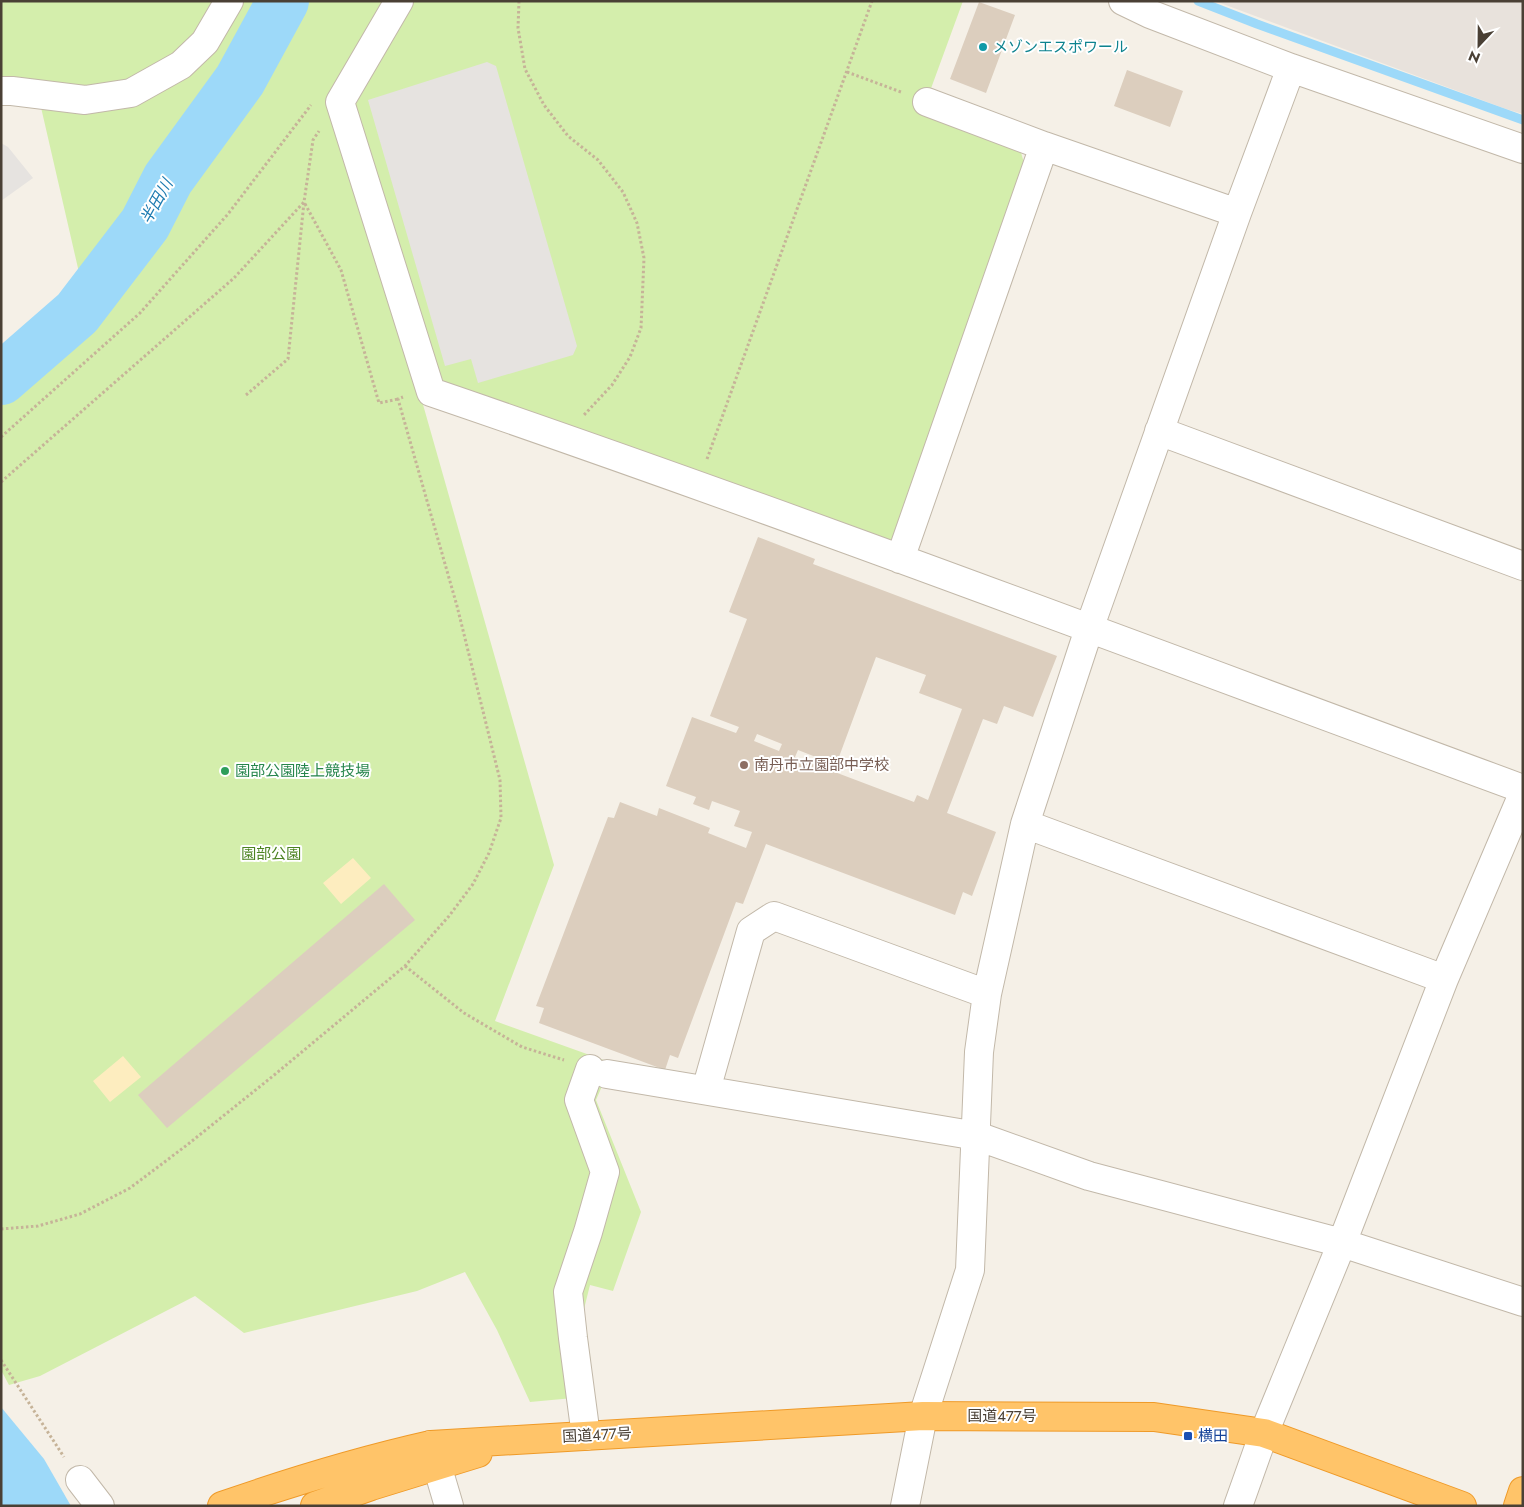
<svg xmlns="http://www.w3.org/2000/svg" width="1524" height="1507" font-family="Jost,'Noto Sans JP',sans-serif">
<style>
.industrial{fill:#e8e2dc}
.green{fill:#d4eeac}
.sand{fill:#fdedbf}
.parking{fill:#e6e3e0}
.water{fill:#9dd9f9}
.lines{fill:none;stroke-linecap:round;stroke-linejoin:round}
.stream{stroke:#9dd9f9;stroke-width:9}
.river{stroke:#9dd9f9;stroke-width:52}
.building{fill:#dccebe;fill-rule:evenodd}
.minor-casing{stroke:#c2b8a9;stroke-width:30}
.highway-casing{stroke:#ef9a28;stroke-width:30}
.path{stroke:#c6b398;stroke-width:3;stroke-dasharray:2.5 2.5;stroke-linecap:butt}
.minor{stroke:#fff;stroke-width:28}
.highway{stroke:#ffc469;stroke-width:28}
.culture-dot{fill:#0f9aa8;stroke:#fff;stroke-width:2}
.education-dot{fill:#8d6e63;stroke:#fff;stroke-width:2}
.leisure-dot{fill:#2e9e5b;stroke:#fff;stroke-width:2}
.transit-dot{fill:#1a4fb4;stroke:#fff;stroke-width:2}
.labels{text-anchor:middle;stroke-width:4;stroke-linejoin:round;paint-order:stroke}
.culture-label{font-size:15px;fill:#0d838f;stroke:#fff;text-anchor:start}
.education-label{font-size:15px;fill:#785e54;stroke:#fff;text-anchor:start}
.leisure-label{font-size:15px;fill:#27864d;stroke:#fff;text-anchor:start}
.park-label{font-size:15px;fill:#4c8321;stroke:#fff}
.street-label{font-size:15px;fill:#4a4035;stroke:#fff}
.transit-label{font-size:15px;fill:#164399;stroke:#fff;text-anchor:start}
.water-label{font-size:16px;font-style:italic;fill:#1f7cb1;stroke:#fff}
</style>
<rect width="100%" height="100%" fill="#f5f0e7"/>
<path class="industrial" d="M1215,1H1523V114L1506,109Z"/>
<path class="green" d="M1,1H963L922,113L1020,149L1024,163L895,538L879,543L418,387L554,865L495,1021L612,1063L596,1100L641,1212L613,1291L590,1285L584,1309L595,1396L530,1402L497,1330L465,1272L417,1291L244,1333L195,1296L40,1376L9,1385L1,1370V395L89,316L40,103L1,100Z"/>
<path class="sand" d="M353,858L371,878L341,904L323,883Z
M123,1056L141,1077L110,1102L93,1081Z"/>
<path class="parking" d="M487,62L496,66L577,346L573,355L478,383L471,359L445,366L368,100Z
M1,143L8,147L33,178L1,201Z"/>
<path class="water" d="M1,1407L44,1459L71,1506H1Z"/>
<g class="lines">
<path class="stream" d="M1198,1L1257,24L1523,120"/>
<path class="river" d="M1,379L77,313L145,224L168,179L240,80L283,1"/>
</g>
<path class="building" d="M979,2L1015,15L986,93L950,79Z
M1127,70L1183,91L1170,127L1114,106Z
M758,537L815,559L813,564L1057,656L1033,717L1004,706L997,724L983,719L947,813L996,832L972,896L963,892L955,915L766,844L743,904L736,902L678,1058L670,1055L665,1070L539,1023L544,1008L536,1006L608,817L614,818L620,802L657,816L659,808L710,828L708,833L746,848L752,832L734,826L740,811L712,801L709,810L693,804L696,797L666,786L692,717L736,733L739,727L710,716L747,619L729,612ZM876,657L926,675L919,693L962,709L928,800L917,795L914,802L795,757L798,750L836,765ZM757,734L782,744L779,751L754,741Z
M384,884L415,920L167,1128L138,1095Z"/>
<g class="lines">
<g class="minor-casing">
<path id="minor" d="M399,1L340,102L431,392C797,517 1159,655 1523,789
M1123,1L1150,14L1291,68L1523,149
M1,91H12L85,100L131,93L181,65L205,42L229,1
M927,102L1044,146
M1159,431L1523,566
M900,559L1044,146L1237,213
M1025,824L1444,979
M607,1074L977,1136L1089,1176L1342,1243L1523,1302
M706,1090L751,931L774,916L987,994
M586,1436L573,1338L568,1292L588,1232L605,1172L579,1100L590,1069
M431,1445L449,1506
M80,1480L100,1506
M905,1506L923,1416L970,1270L979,1052L987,994L1025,824L1089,629L1237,213L1291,68
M1238,1506L1264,1433L1342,1243L1444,979L1523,794"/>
</g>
<g class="highway-casing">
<path id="highway" d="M222,1506C291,1482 360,1461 431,1445L923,1416L1154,1417L1264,1433L1462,1506
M315,1506L371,1486L478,1453
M1518,1506L1523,1491"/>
</g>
<path class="path" d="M519,1L518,28L525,69L544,105L568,136L598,160L623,192L637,223L644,258L641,328L630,357L612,385L584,415
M847,72L901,92
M246,395L288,359L304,202L313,140L319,131
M1,437L140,313L228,214L311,105
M707,459L872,1
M1,482L234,278L304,202L341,270L379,403L398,399
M405,966L464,1013L522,1047L564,1060
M1,1229L38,1226L80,1214L130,1188L187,1145L273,1076L405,966L449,916L473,884L489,853L501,818L500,780L457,606L398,399L403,397
M1,1360L64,1457"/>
<use href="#minor" class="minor"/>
<use href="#highway" class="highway"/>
</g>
<circle class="culture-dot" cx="983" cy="47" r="5"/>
<circle class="education-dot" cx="744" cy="765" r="5"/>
<circle class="leisure-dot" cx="225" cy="771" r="5"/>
<rect class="transit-dot" x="1183" y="1431" width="10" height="10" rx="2.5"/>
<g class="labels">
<g class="culture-label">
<text x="993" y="52">メゾンエスポワール</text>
</g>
<g class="education-label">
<text x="754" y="770">南丹市立園部中学校</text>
</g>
<g class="leisure-label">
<text x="235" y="776">園部公園陸上競技場</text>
</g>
<g class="park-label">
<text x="271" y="859">園部公園</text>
</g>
<g class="street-label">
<text x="1002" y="1421">国道477号</text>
<text transform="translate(597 1435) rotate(-3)" y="5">国道477号</text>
</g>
<g class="transit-label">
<text x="1198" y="1441">横田</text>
</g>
<g class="water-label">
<text transform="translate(156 201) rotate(-61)" y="6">半田川</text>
</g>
</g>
<rect width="1524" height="1507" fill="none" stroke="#4a4035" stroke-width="5"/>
<g transform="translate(1479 45) rotate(202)" stroke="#ffffff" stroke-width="4" paint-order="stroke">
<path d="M0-4L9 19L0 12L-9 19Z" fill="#4a4035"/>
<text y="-8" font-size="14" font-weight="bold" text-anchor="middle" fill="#4a4035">N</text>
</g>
</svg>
